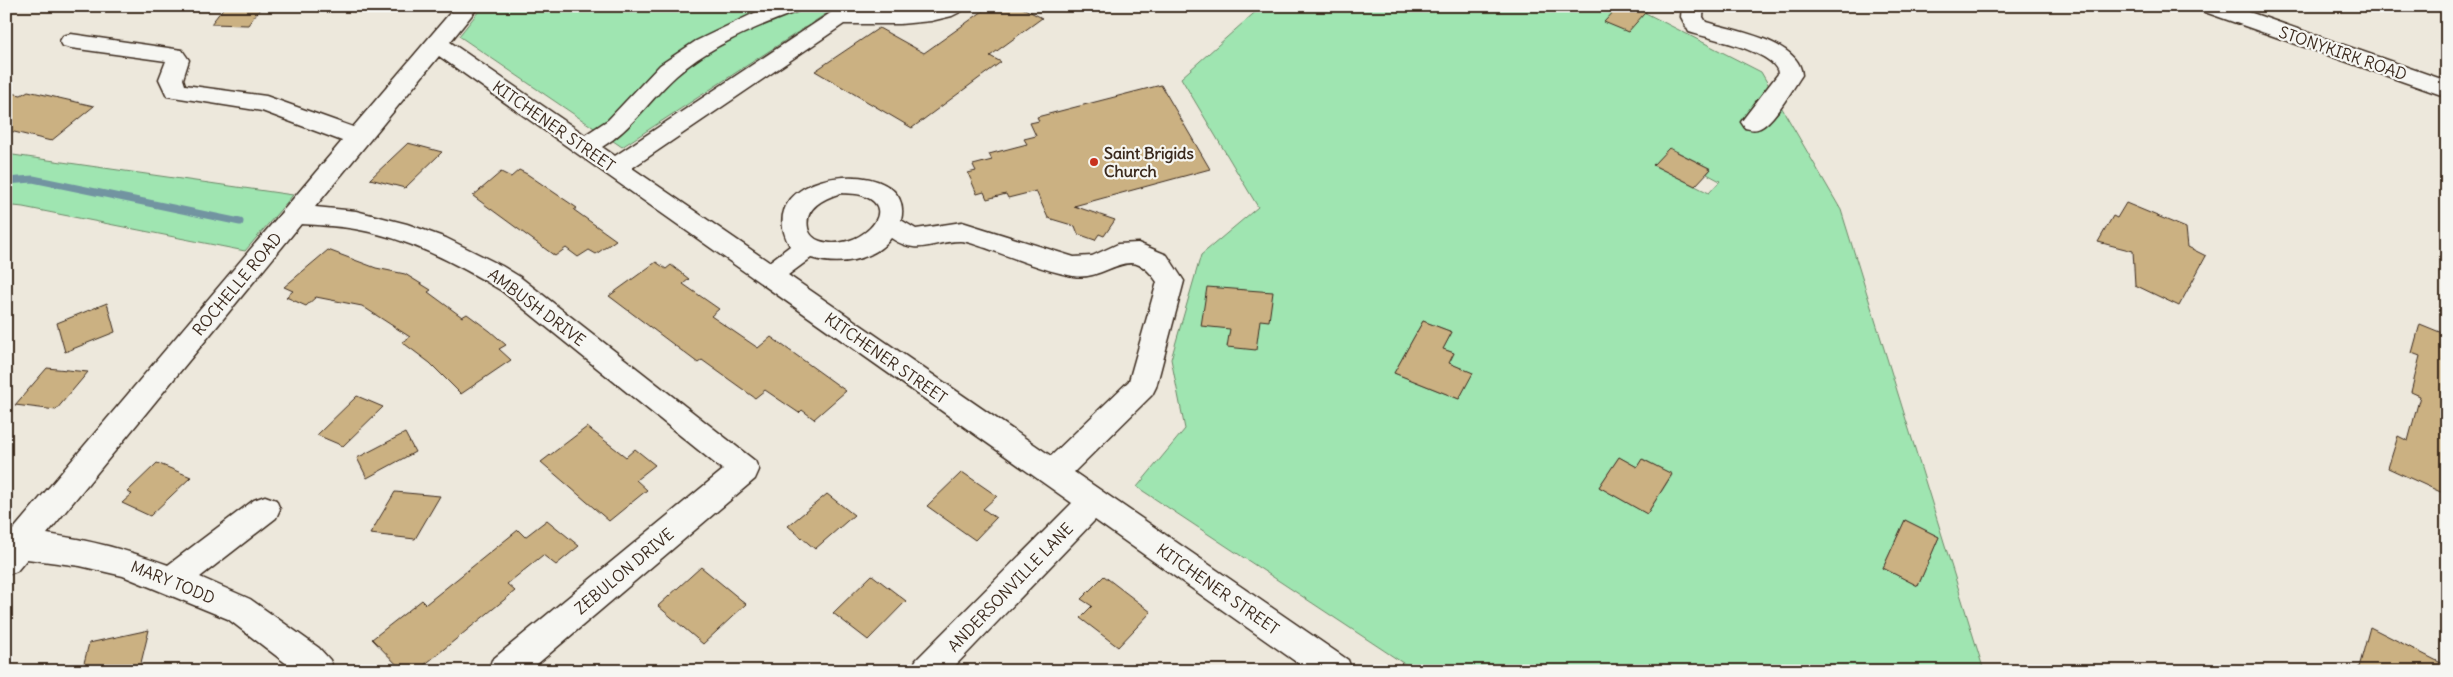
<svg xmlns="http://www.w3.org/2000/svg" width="2453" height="677" font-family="Delius,sans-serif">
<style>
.green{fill:#9fe5b1;stroke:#6d8868;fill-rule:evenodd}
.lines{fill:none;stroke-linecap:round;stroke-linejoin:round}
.stream{stroke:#7294a1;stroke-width:7}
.building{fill:#cbb182;stroke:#3b2a1e}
.minor-casing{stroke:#3b2a1e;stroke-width:3}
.minor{fill:#f6f6f2;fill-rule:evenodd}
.poi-dot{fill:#c8321e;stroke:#f6f6f2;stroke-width:2}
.labels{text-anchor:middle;stroke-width:4.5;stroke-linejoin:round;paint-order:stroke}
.street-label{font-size:16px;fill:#3b2a1e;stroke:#f6f6f2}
.poi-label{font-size:16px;font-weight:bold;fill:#3b2a1e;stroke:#f6f6f2;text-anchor:start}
</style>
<rect width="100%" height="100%" fill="#ede8dc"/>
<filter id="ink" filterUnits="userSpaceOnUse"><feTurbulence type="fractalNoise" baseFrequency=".02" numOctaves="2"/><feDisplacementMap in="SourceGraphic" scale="10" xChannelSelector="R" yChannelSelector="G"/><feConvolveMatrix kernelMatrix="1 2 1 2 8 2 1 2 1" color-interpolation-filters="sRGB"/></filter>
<g filter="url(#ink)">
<path class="green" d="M483,6H838L622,147L459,36Z
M1262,6H1632L1761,72L1841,210L1984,671H1415L1137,487L1185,429L1171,359L1201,255L1258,207L1181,78ZM1670,148L1711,169L1707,174L1720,181L1709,193L1653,165ZM1423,321L1452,332L1443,349L1454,353L1449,363L1472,373L1459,399L1394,373ZM1619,457L1637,467L1643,459L1672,475L1647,514L1599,487ZM1905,520L1939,537L1918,586L1883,568Z
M6,154L293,195L245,251L23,207L14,206L6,208Z"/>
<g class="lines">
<path class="stream" d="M6,181L33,179L240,222"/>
</g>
<path class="building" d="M225,6H262L248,25L211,24Z
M990,6H1019L1042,18L990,56L1001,62L912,128L815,71L879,28L924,53Z
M1619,6H1651L1628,32L1604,22Z
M1161,85L1210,169L1074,206L1115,220L1104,236L1099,234L1095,240L1078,234L1075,226L1048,218L1036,191L1008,198L1006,194L987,199L984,192L977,194L968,173L976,171L973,165L992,160L989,154L1027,144L1024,139L1036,136L1030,123L1039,121L1037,117Z
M28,91L94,106L51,141L6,130V92L21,95Z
M408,143L442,152L405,188L370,179Z
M1669,148L1711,169L1695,186L1653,165Z
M519,170L527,174L577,208L574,210L616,240L596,254L589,250L578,257L566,248L555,256L473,196L501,172L511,177Z
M2126,203L2186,228L2188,247L2206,256L2179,306L2135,285L2133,251L2098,242L2113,216L2117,218Z
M328,250L376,268L405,274L431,290L428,292L462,317L467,314L490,331L506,345L499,349L511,360L461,394L430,363L402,342L410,337L362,306L316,297L306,306L286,297L293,291L284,287Z
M656,262L666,269L671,265L689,279L683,284L719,309L711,316L758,348L771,337L846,391L814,419L802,410L799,413L765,390L755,398L702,360L698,363L609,296Z
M1207,287L1273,292L1269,321L1260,320L1256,350L1227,347L1230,329L1201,326Z
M107,303L115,332L65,352L57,323Z
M1423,321L1452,332L1443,349L1454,353L1449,363L1473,373L1459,399L1394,373Z
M2420,324L2447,335V495L2388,468L2398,436L2408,441L2420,396L2411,392L2420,356L2412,353Z
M47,368L88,372L56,410L15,405Z
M357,396L383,407L343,446L317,435Z
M587,427L626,457L635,449L655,465L636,480L647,490L609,521L541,462Z
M405,433L415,452L367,478L357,458Z
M1619,457L1637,467L1642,459L1672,474L1647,514L1599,487Z
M157,463L191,477L150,516L122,503L132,494L127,492Z
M962,472L997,496L983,509L996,518L975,540L927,506Z
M395,492L440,496L415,539L370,534Z
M827,494L854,515L815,549L788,526Z
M547,520L579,546L556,565L543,555L507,584L515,591L417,671H403L372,639L422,600L426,604L518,530L525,537Z
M1905,520L1939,537L1918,586L1883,568Z
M701,567L746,604L703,644L658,606Z
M872,575L906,601L868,640L833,613Z
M1104,576L1151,612L1118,647L1080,618L1092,606L1081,599Z
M2370,627L2447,666V671H2358Z
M149,630L139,671H82L89,643Z"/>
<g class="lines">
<g class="minor-casing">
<path id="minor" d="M456,6H479L450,42L585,135L608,120L660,65L696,41L769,6H801L798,11C756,27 710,45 676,76C650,99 633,128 602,147L615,156L841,6H867L864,11L965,6L962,11L952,16L931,21L900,24H844L632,168L769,262L790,246C745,167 918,152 901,220L916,229L962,222L1074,257L1092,256L1118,244L1138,243L1167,255L1184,281L1156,387L1152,395L1074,472L1348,660L1352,671H1309L1095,520L950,671H912L916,660L1072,503L439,56L315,207L356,211L407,224L446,238L502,266L520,277L755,461L759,470L755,479L529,671H488L492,660L723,470L502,291C456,263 408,238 355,229C337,226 319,225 301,224L47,534C90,540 128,550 168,565L254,500L265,496L276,500L280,509L276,518L200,577L250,599L319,648L330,660L334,671H296L228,619L123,576L80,566L27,559L17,571L6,575V530H13L342,141L262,111L167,96L159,79L166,61L71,48L63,46L60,41L63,36L71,34L182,50L189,60L183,79L185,85L266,96L353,127ZM841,193C848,194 858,193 864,196C902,210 856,253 820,241C814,239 809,234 808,228C804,207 825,198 841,193ZM891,238C920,257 931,241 960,241C968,241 978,246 986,248C1011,257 1048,272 1073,276C1109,282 1129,240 1157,282L1129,381L1051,456L788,275L811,258C838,266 872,262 891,238Z
M1682,6H1704L1703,17L1706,22C1732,30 1800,41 1802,75C1793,88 1774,122 1760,128C1754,131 1750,129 1745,128L1741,122L1778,74C1778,52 1708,38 1689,32L1681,17Z
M2199,6H2232L2447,81V97L2202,11Z"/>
</g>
<use href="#minor" class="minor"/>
</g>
</g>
<circle class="poi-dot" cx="1094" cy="162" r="5"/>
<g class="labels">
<g class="street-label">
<text transform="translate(2343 53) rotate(19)" y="6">STONYKIRK ROAD</text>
<text transform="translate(554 126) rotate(35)" y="6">KITCHENER STREET</text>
<text transform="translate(237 284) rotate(-50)" y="6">ROCHELLE ROAD</text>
<text transform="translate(537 307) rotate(37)" y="6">AMBUSH DRIVE</text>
<text transform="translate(886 358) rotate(35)" y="6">KITCHENER STREET</text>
<text transform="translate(624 571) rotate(-40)" y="6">ZEBULON DRIVE</text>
<text transform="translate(173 582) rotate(22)" y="6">MARY TODD</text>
<text transform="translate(1010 587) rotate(-46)" y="6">ANDERSONVILLE LANE</text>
<text transform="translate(1218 589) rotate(35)" y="6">KITCHENER STREET</text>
</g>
<g class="poi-label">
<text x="1104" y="159">Saint Brigids<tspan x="1104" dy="18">Church</tspan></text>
</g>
</g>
<rect width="2453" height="677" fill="none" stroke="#f6f6f2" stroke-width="25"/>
<rect x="12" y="12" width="2428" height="652" fill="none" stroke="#3b2a1e" stroke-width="2" filter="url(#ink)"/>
</svg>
